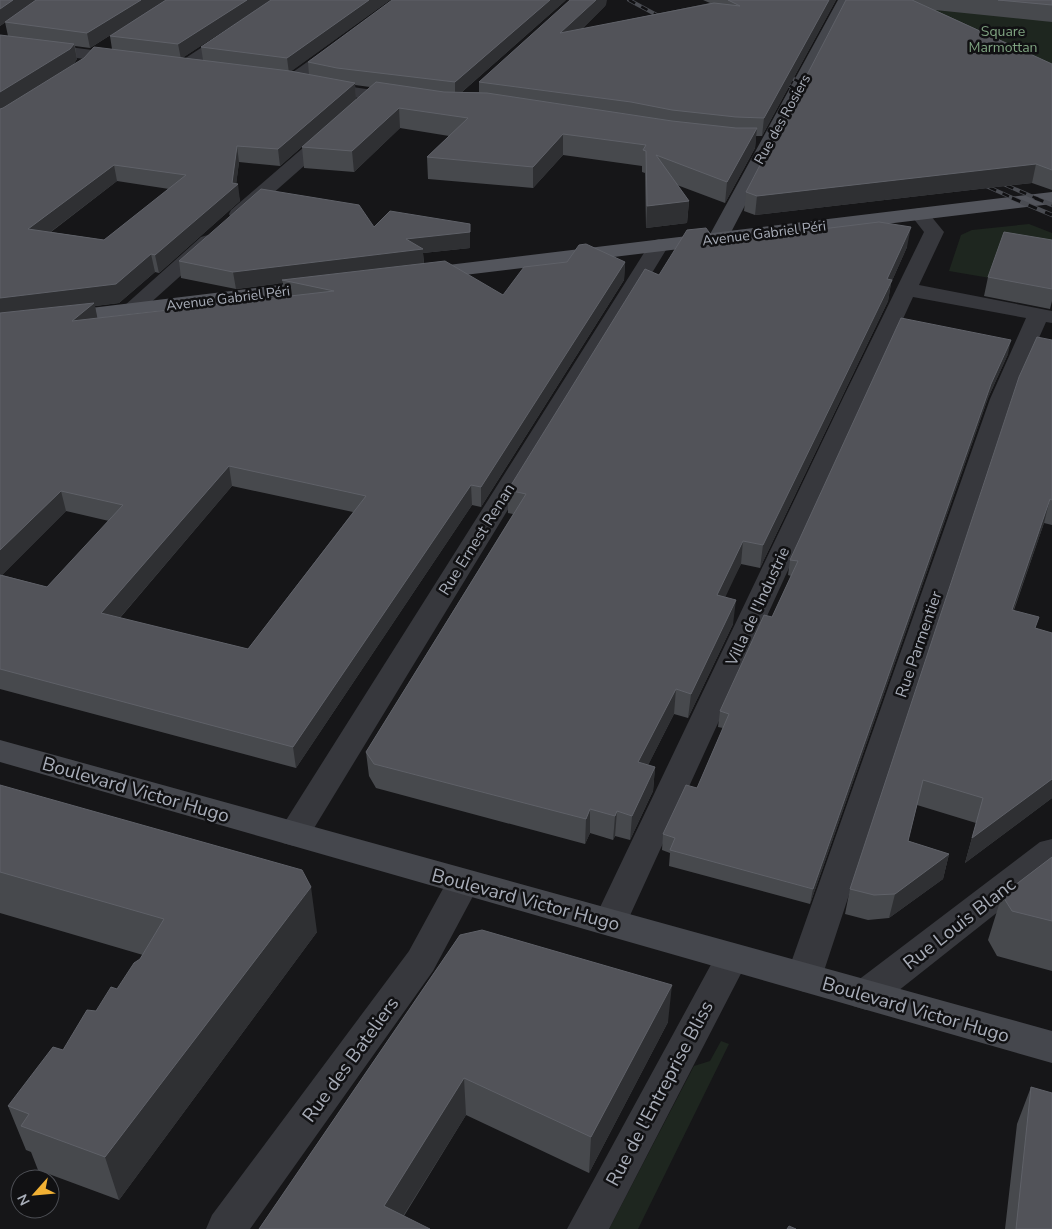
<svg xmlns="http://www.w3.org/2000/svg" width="1052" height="1229" font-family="'Nunito Sans',sans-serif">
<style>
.green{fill:#1e261f}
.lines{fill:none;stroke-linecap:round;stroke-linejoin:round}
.street{fill:#37383d;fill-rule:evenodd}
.secondary{fill:#45474d;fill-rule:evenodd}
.primary{fill:#53555c;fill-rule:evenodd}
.rail-far1-casing{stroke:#4a4c52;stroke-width:4}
.rail-casing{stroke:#4a4c52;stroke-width:4.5}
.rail-far1{stroke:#111113;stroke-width:2.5;stroke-dasharray:7;stroke-linecap:butt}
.rail{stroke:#111113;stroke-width:3;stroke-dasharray:9;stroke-linecap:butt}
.wall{fill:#47494d;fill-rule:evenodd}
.shaded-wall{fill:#2f3033}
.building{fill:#525359;stroke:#5f6168;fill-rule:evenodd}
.labels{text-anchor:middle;stroke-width:5;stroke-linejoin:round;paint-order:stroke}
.far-park-label{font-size:14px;fill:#7fa381;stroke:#111113}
.far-street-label{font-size:14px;fill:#a8adb8;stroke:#111113}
.street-label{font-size:16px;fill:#a8adb8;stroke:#111113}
.near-street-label{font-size:19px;fill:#a8adb8;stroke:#111113}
</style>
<rect width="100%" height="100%" fill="#161618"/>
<path class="green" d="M859,0H948L1052,22V71Z
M1029,224L1052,233V256L990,278L949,271L961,235L972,230Z
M721,1041L729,1044L638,1229H609L694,1066L710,1061Z"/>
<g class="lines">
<path class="street" d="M274,0H291L190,69H178L176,66L178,63Z
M0,38L123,54L128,56L131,59L128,62L123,64L0,48Z
M339,41L344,43L347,46L344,49L298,83H286L284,80L286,77L334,43Z
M320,80L339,85L400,94L406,96L408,99L406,102L400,104L338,95L314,88L312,85L314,82Z
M332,127L338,128L341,132L338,136L245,218L238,220L231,218L229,214L231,210L326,128Z
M919,208L926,210L944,232L919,285L1052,311V323L1046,322L1012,399L822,977L816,987L804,992L792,987L786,977L990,399L1026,318L913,297L627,922L622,932L610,936L598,932L593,922L843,398L924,232L910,214L912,210Z
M208,235L215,237L218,241L215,245L138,314L131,316L124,314L121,310L124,306L201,237Z
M659,239L666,241L669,245L305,843L294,846L283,843L278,834L283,825L649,245L652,241Z
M1052,839V869L879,1006L866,1010L853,1006L848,995L853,984L1040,842Z
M463,870L475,874L480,883L433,971L250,1229H206L212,1215L409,951L451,874Z
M732,944L744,948L749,958L609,1229H567L720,948Z"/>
<path class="secondary" d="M838,0H852L728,238L725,242L718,244L711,242L708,238Z
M0,740L1052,1031V1063L0,762Z"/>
<path class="primary" d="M1052,192V204L423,280L416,278L413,274L416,270L423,268Z
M321,280L328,282L331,286L328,290L0,331V319Z"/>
<g class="rail-far1-casing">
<path id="rail-far1" d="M629,0L666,20
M782,73L815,90
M777,79L812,98
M994,180L1038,199
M977,182L1015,199"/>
</g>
<g class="rail-casing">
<path id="rail" d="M1012,198L1052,215
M1035,198L1052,205"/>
</g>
<use href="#rail-far1" class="rail-far1"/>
<use href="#rail" class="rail"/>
</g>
<path class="wall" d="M0,0H271L182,58L203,60L201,47L271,0H390L291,71L309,75L308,62L566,0L462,92H479V82L606,5L582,29L710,3L703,0H836L762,136H756L755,148L725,203L677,185L689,201L687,223L646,228L645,173L642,172V166L563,155L533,188L428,179L427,157L449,136L400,128L354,172L304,168L302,147L370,87L355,85L356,99L280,166L239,162L236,184L240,201L159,273L155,272L119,303L95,306L97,318L284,296L283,283L236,289L181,278L179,261L374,227L470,224V248L423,253L424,264L503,295L625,262L624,280L481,507L472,505L296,768L0,689V35L8,36L5,22L13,17L0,26ZM136,19L110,36L112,49L2,109L73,65L77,59L75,46L90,48ZM117,181L169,189L104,240L51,232ZM232,486L353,512L248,649L120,618ZM66,511L109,521L47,587L2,575Z
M846,0H1052V22L935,10L1052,64V190L1032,183L755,215L744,211L746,192Z
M1052,240V301L1050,309L984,296L988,277Z
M716,242L907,247L891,283L888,301L760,568L741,564L728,589L725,597L733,624L688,718L674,714L648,765L655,767L653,791L630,840L615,836L613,840L590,833L585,844L376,788L369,776L366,752L513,514L508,513V490L659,275Z
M1052,340V525L1044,523L1014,610L1035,628L1052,633V798L965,863L976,823L917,805L908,841L949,854L943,879L889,918L868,920L845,914L850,889Z
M1008,354L988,398L810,904L669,866L670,853L662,850L663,834L697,788L723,728L718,727L720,711L772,617L791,576L788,575L790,560Z
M0,785L317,932L119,1200L38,1170L31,1152L26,1150L8,1106L63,1050L96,1011L117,989L143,955L0,913Z
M1052,857V971L997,956L988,940L1002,895Z
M460,935L668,1022L589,1173L466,1115L404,1216L259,1229Z
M1031,1087L1052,1229H1005L1017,1124Z"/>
<path class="shaded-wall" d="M13,0H36L0,26V9Z
M141,0H166L90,48L87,33Z
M247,0H271L181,59L178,44Z
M369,0H390L289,73L287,58Z
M550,0H566L455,98V82Z
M596,0H607L606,5L560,50V33Z
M829,0H836L762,136L764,118Z
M74,44L77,59L73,65L0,110V92Z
M355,83L356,99L280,166L278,149Z
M399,108L400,128L354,172L352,151Z
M757,128L755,148L725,203L727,182Z
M563,134V155L533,188V167Z
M237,146L239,162L236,186L238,184L240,201L159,273L155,255L232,183Z
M1036,164L1032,183L755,215L757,196Z
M114,165L117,181L32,246L28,229Z
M689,201L687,223L646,228L647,206Z
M470,224V248L423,253L424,266L282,280L283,283L236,289L233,272L406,239Z
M911,227L907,247L891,283L888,301L760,568L763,545L887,279Z
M151,254L155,272L119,303L95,306L98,321L76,340L0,317V298Z
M625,262L624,280L481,507V487Z
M1011,340L1008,354L988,398L810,904L813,889L991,384Z
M229,466L232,486L106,634L101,613Z
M471,485L472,505L296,768L293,747Z
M61,491L66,511L0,577V550Z
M1050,499L1044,523L1005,634L1012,610Z
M743,541L741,564L715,619L717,595Z
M736,600L733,624L688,718L691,694Z
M676,689L674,714L637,787L638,762Z
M655,767L653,791L630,840L632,816Z
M1052,779V798L965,863L972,838Z
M590,809V833L585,844L586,819Z
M617,811L615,836L613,840L615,816Z
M949,854L943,879L889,918L895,894Z
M311,887L317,932L119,1200L105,1157Z
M672,985L668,1022L589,1173L591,1137Z
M464,1078L466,1115L395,1229L384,1206Z"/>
<path class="building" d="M0,0H13L0,9Z
M36,0H141L87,33L5,22Z
M166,0H247L178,44L110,36Z
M271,0H369L287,58L201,47Z
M392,0H550L455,82L337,68L308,62Z
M570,0H596L560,33L714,3L740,6L728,0H829L764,118L736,117L672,110L631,102L479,82Z
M846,0H912L1052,64V170L1036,164L757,196L746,192Z
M998,0H1052V5Z
M0,35L74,44L70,49L0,92Z
M94,47L290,71L355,83L278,149L237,146L232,183L238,184L155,255L151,254L116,284L0,298V109L3,108L84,58ZM114,165L186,175L104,240L28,229Z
M376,82L444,92L487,93L672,121L736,128H757L727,182L656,155L689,201L647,206L646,151L643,150L646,145L563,134L533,167L427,157L468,118L399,108L352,151L302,147Z
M261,189L359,205L374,227L390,211L470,224V232L406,239L423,249L233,272L179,261Z
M879,222L911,227L887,279L892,280L763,545L743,541L731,566L717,595L736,600L691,694L676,689L638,762L655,767L632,816L617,811L615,816L590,809L586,819L374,764L366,752L526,494L508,490L645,269L659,275L687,230L706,228L716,242Z
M1004,232L1052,240V289L988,277Z
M586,244L625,262L481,487L471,485L293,747L0,669V575L47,587L123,505L61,491L0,550V313L94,303L72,321L334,291L282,280L445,261L503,295L524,267L567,262L579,245ZM229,466L366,496L248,649L101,613Z
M901,318L1011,340L991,384L813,889L670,850L675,838L663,834L686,785L697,788L729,714L720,711L764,615L772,617L798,561L790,560Z
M1037,337L1052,340V500L1050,499L1012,610L1039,617L1035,628L1052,633V779L972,838L983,798L923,780L908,841L949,854L895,894L874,895L850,889L1019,377Z
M0,785L302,870L311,887L105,1157L21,1126L29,1114L8,1106L53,1047L63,1050L87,1010L96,1011L111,987L117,989L134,963L140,959L164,919L0,872Z
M1052,857V921L1012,911L1002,895Z
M482,930L672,985L591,1137L464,1078L384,1206L430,1229H259L460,935Z
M1031,1087L1052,1093V1229H1016Z
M789,1226L796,1229H787Z"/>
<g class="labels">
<g class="far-park-label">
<text x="1003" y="36">Square<tspan x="1003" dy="16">Marmottan</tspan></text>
</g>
<g class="far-street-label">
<text transform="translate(782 119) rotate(-61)" y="5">Rue des Rosiers</text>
<text transform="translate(764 233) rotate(-7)" y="5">Avenue Gabriel Péri</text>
<text transform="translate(228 298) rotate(-7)" y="5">Avenue Gabriel Péri</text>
</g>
<g class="street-label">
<text transform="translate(476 539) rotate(-58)" y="6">Rue Ernest Renan</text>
<text transform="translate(757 606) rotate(-65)" y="6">Villa de l'Industrie</text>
<text transform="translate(918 644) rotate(-71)" y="6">Rue Parmentier</text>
</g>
<g class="near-street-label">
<text transform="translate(136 789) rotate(16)" y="7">Boulevard Victor Hugo</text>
<text transform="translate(526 899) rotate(15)" y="7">Boulevard Victor Hugo</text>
<text transform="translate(959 923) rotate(-38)" y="7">Rue Louis Blanc</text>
<text transform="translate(916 1009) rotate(16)" y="7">Boulevard Victor Hugo</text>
<text transform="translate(350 1059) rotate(-54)" y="7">Rue des Bateliers</text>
<text transform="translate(659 1093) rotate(-62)" y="7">Rue de l'Entreprise Bliss</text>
</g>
</g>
<g transform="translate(35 1194) rotate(243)"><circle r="24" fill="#111113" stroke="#4d4f55"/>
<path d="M0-4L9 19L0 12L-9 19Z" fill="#f2b134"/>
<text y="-8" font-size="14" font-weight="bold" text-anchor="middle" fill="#a8adb8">N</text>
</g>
</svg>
